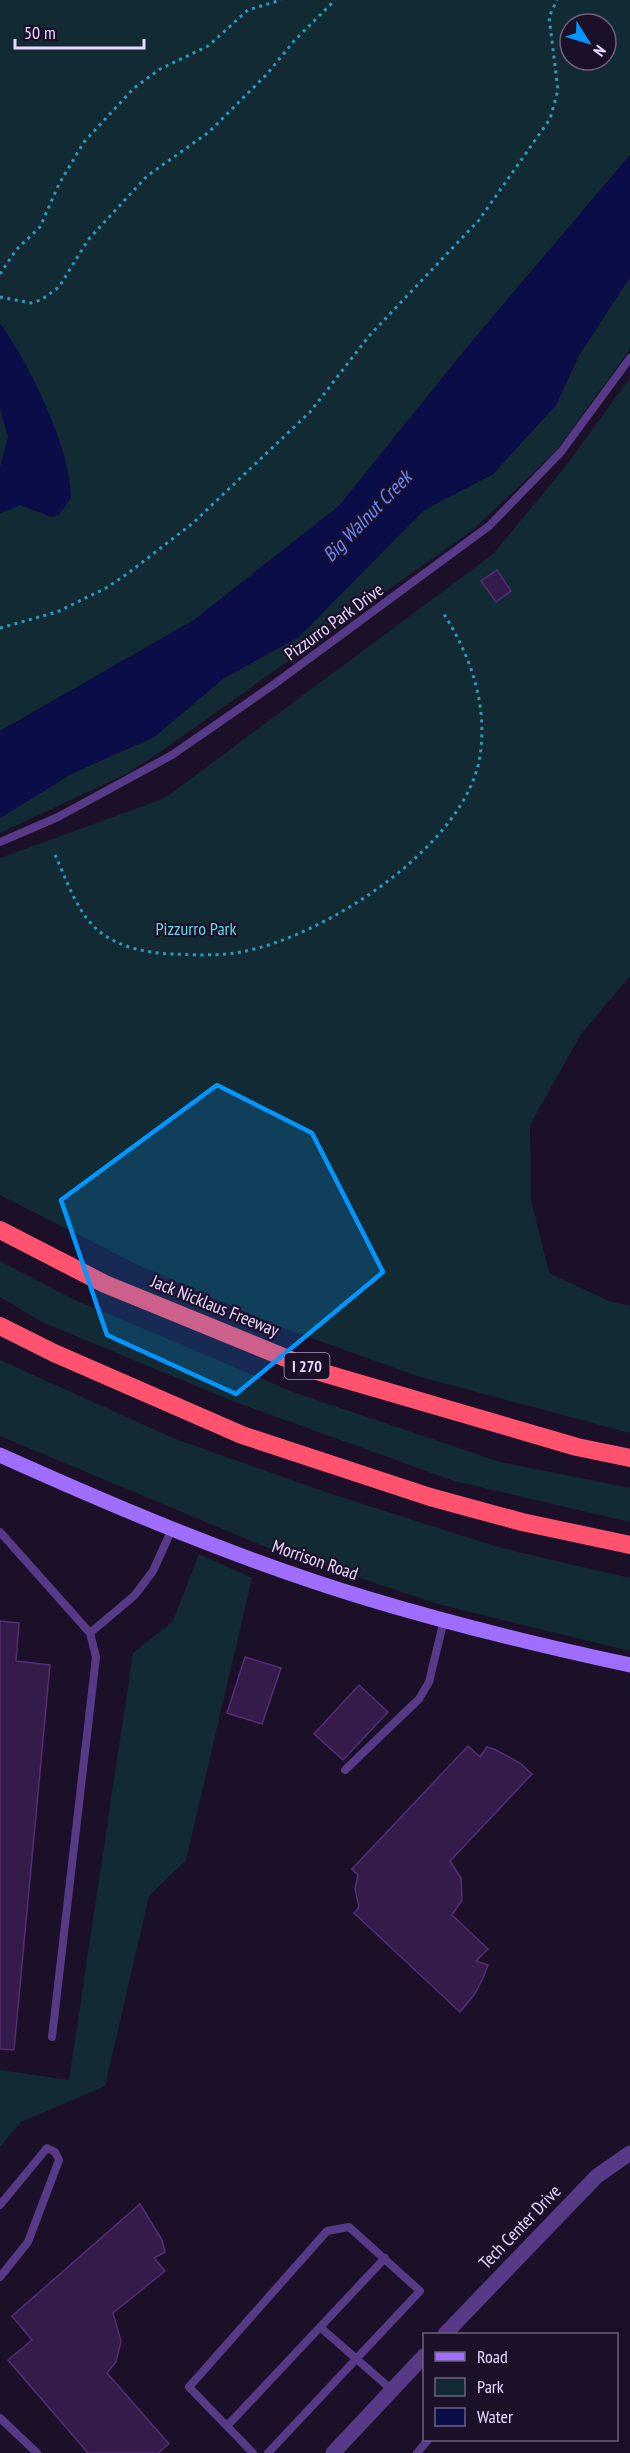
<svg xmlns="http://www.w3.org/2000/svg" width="630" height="2453" font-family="'PT Sans Narrow',sans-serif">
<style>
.green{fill:#122a33;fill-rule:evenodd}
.water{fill:#0a0d48}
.building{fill:#341b4a;stroke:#532d76;stroke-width:1.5}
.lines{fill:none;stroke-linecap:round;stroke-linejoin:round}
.path{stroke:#2e98bd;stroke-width:3;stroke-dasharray:3 4.5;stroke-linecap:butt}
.lane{stroke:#563a88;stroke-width:8}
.street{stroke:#563a88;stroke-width:15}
.secondary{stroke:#a06eff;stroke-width:15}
.highway{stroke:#ff526e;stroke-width:18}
.marked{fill:#0396ff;fill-opacity:0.2;stroke:#0396ff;stroke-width:4.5;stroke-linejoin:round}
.labels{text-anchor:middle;stroke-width:4.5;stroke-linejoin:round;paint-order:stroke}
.shield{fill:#1c1029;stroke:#ab9bbf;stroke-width:1.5}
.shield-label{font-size:16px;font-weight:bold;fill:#e8d7ff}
.street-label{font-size:18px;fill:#e8d7ff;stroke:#1c1029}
.park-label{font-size:18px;fill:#60dae2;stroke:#1c1029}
.water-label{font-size:20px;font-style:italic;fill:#6587ff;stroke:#1c1029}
</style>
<rect width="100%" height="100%" fill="#1c1029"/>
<path class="green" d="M0,0H630V155L468,346L339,506L194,620L0,731ZM570,24H606V60H570Z
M630,277V349L556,451L474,529L156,755L122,776L0,833V818L73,773L154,737L224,678L298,637L424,510L493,474L556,405L579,355Z
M630,378V976L581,1034L530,1125L531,1200L549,1273L609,1301L630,1306V1433L417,1376L281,1327L138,1265L0,1195V858L165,798L493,554L565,467Z
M0,1261L73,1299L293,1392L500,1462L630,1488V1522L454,1481L230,1400L42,1322L0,1297Z
M0,1360L173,1438L325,1492L501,1548L630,1578V1651L441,1605L261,1545L0,1436Z
M199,1554L252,1578L186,1860L149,1896L105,2086L21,2122L0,2147V2070L69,2080L133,1653L173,1621Z"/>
<path class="water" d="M630,155V277L579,355L556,405L493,474L424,510L299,637L224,678L154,737L73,773L0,818V731L194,620L339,506L468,346Z
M0,323C29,364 71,448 71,498L59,515L52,517L20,505L0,513V467L8,437L0,409Z"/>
<path class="building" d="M497,570L511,591L496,602L481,581Z
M0,1621L19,1623L16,1661L50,1665L14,2050L0,2049Z
M245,1657L281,1668L262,1724L227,1713Z
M359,1685L388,1712L343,1760L314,1734Z
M468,1746L480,1757L487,1747L496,1750L520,1763L532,1774L450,1861L461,1878L462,1900L452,1915L488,1949L476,1961L488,1965L483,1978L474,1995L460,2012L354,1913L359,1907L355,1889L358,1875L352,1869Z
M140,2204L162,2240L165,2252L154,2258L165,2271L113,2313L121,2341L116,2362L107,2373L169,2444L158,2453H88L8,2360L32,2340L12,2316Z"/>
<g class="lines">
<path class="path" d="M0,274L16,250L40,227L59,184L84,142L134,88L160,69L208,46L248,10L281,0
M0,297L31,303L41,300L59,287L88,240L147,176L209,132L267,74L294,41L335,0
M0,628L57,612L106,588L127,574L193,523L310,412L369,336L479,220L550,119L558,90L549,17L557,0
M55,855C67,880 77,914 100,932C121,948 147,953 173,954C195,955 219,956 241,952C324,937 466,846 480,756C488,704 470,654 442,611"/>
<path class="lane" d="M0,842L58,817L172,755L273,685L489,526L561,452L630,358
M0,1532L90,1633
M345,1770L419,1699L429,1682L444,1620
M52,2037L96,1657L90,1633L135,1595L153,1571L172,1529
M0,2205L47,2148L55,2152L59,2160L28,2242L0,2277
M320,2327L392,2390
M0,2418L37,2453
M227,2426L385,2258
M253,2453L189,2387L327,2231L349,2227L420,2291L268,2453
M417,2453L428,2440"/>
<path class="street" d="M445,2334L597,2176L630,2153
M333,2453L424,2356"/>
<path class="secondary" d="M0,1455C120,1509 243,1561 369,1599C455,1625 542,1646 630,1665"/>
<path class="highway" d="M0,1230L105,1284L320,1372L577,1447L630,1458
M0,1326L54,1353L242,1435L430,1497L522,1522L630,1545"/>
</g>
<path class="marked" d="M217,1085L312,1133L383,1272L236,1394L107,1335L61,1200Z"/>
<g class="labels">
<rect class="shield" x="284.5" y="1353" width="45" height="26" rx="4.5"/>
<g class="shield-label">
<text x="307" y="1372">I 270</text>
</g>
<g class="street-label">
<text transform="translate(334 622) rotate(-36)" y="6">Pizzurro Park Drive</text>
<text transform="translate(215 1306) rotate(22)" y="6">Jack Nicklaus Freeway</text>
<text transform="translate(315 1560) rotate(19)" y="6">Morrison Road</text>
<text transform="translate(520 2227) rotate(-46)" y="6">Tech Center Drive</text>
</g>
<g class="park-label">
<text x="196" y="935">Pizzurro Park</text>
</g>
<g class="water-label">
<text transform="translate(367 516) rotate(-46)" y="7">Big Walnut Creek</text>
</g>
</g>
<rect x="423" y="2333" width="195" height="108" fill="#1c1029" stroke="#6e607f" stroke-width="1.5"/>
<rect x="435" y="2352" width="30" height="9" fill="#a06eff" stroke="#6e607f" stroke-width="1.5"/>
<text x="477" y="2363" font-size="18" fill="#e8d7ff">Road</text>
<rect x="435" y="2378" width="30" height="18" fill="#122a33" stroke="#6e607f" stroke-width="1.5"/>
<text x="477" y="2393" font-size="18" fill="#e8d7ff">Park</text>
<rect x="435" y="2408" width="30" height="18" fill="#0a0d48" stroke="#6e607f" stroke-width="1.5"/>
<text x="477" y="2423" font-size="18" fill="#e8d7ff">Water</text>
<g transform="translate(588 42) rotate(127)"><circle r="28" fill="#1c1029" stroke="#6e607f" stroke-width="1.5"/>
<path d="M0-4.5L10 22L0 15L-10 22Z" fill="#0396ff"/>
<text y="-9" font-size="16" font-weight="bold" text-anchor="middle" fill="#e8d7ff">N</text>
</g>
<path d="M15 39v9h129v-9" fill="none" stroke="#e8d7ff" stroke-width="3"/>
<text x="24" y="39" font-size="18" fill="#e8d7ff" stroke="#1c1029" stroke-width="4.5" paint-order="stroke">50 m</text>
</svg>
